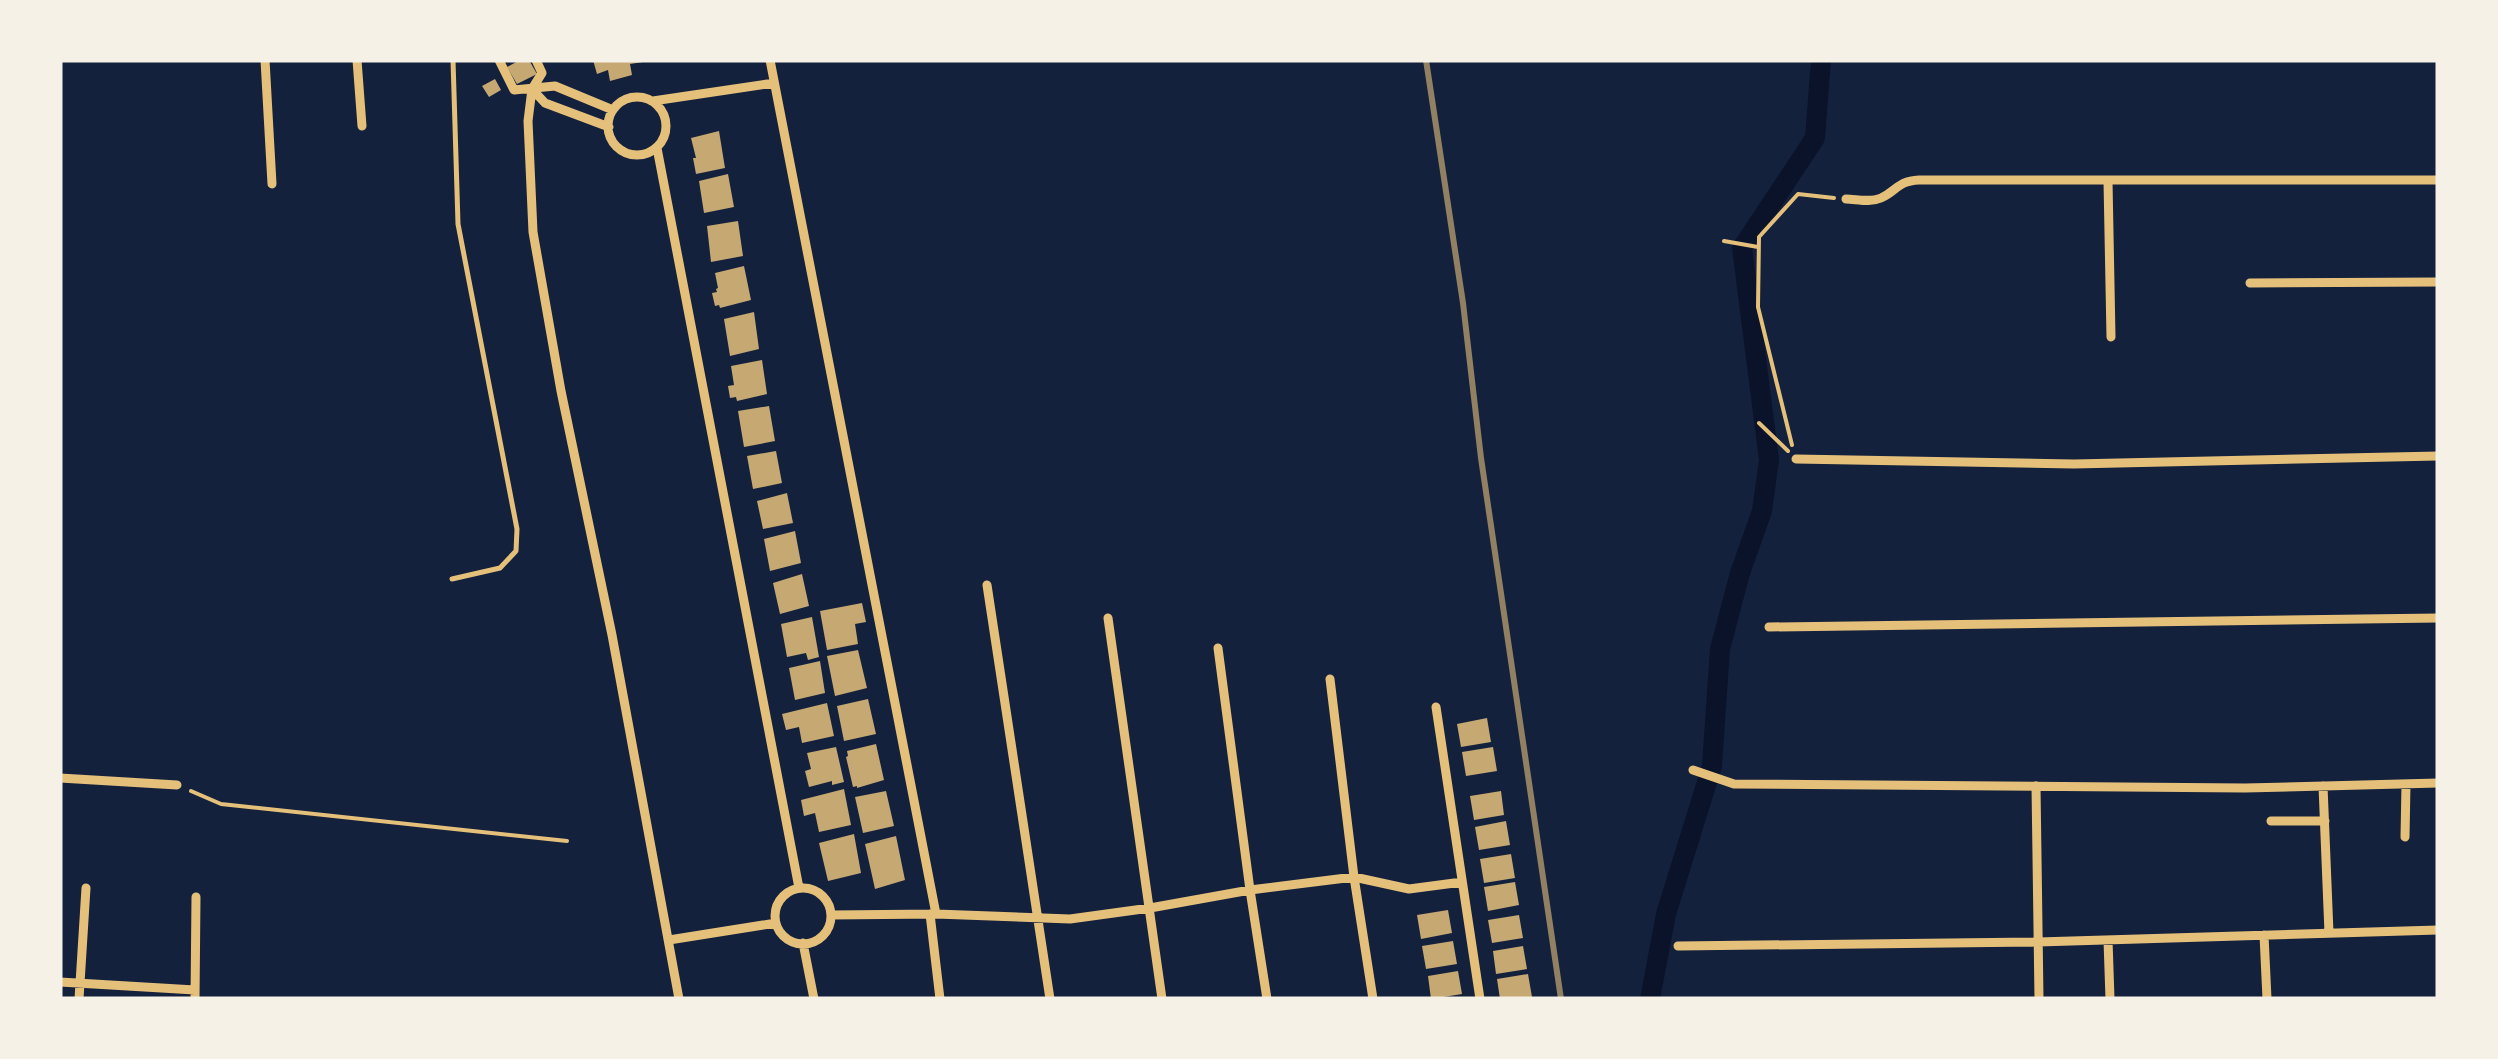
<svg xmlns="http://www.w3.org/2000/svg" width="2498" height="1059" font-family="'Varela Round',sans-serif">
<style>
.lines{fill:none;stroke-linecap:round;stroke-linejoin:round}
.canal{stroke:#0b132b;stroke-width:20}
.building{fill:#c6a872}
.path{stroke:#e5c07b;stroke-width:4}
.service{stroke:#e5c07b;stroke-width:5}
.minor{stroke:#e5c07b;stroke-width:9}
.rail{stroke:#918062;stroke-width:6}
</style>
<rect width="100%" height="100%" fill="#14213d"/>
<g class="lines">
<path class="canal" d="M1650,999L1666,914L1712,766L1720,649L1740,573L1762,511L1769,460L1742,248L1815,138L1821,60"/>
</g>
<path class="building" d="M520,60H529L537,74L517,84L507,67Z
M593,60H643V62L630,64L632,75L610,81L608,70L597,74Z
M495,79L501,90L489,97L482,86Z
M719,131L725,168L696,174L693,158H696L691,138Z
M728,174L734,207L704,213L699,181Z
M738,221L743,256L711,262L707,226Z
M744,266L751,300L720,308L719,305L715,306L712,293L717,292L716,289L718,288L715,273Z
M754,312L759,349L730,356L724,319Z
M762,360L767,394L737,401L736,397L730,398L728,386L734,385L731,366Z
M769,406L775,441L744,447L738,411Z
M776,451L782,483L753,489L747,456Z
M787,493L793,523L763,529L757,501Z
M795,531L801,563L770,571L764,539Z
M802,574L809,606L780,614L773,583Z
M862,603L866,622L855,624L858,644L827,650L820,611Z
M812,617L819,657L808,660L806,653L787,657L781,624Z
M858,650L867,688L835,696L827,656Z
M820,661L825,693L795,700L789,668Z
M868,699L876,734L844,741L837,706Z
M827,703L834,736L802,743L799,727L786,730L782,714Z
M1487,718L1491,742L1461,747L1457,724Z
M876,744L884,780L857,788V786L853,787L846,757L848,756L847,751Z
M836,747L844,782L832,785V781L809,787L805,771L811,769L807,753Z
M1493,747L1497,771L1466,776L1462,752Z
M844,789L851,825L819,832L815,813L804,816L801,800Z
M886,791L894,826L863,833L855,797Z
M1501,791L1504,815L1474,820L1470,796Z
M1506,821L1510,845L1479,850L1475,827Z
M854,834L861,873L828,881L819,843Z
M896,836L905,880L875,889L865,844Z
M1511,854L1515,878L1484,883L1480,859Z
M1515,882L1519,905L1488,911L1484,887Z
M1448,910L1452,933L1421,939L1417,915Z
M1519,915L1523,938L1492,943L1488,920Z
M1453,941L1457,964L1426,969L1422,946Z
M1523,946L1527,969L1496,974L1493,951Z
M1458,971L1462,994L1431,999L1428,976Z
M1528,974L1532,997L1500,999L1497,979Z"/>
<g class="lines">
<path class="path" d="M1724,241L1758,247
M1759,423L1788,451
M1792,445L1758,307L1759,237L1798,194L1834,198
M191,791L221,804L567,841"/>
<path class="service" d="M452,579L500,568L516,551L517,529L458,224L453,60"/>
<path class="minor" d="M265,60L272,184
M357,60L362,126
M499,60L514,90L555,86L613,110
M536,60L542,73L532,89L528,121L533,232L561,391L612,635L679,999
M770,60L936,914
M532,89L545,103L609,127
M608 126a29 29 0 1 1 58 0a29 29 0 1 1-58 0Z
M653,101L774,83
M657,148L799,888
M2108,181L2111,337
M1846,199C1856,199 1870,203 1881,198C1897,191 1897,181 1919,180H2438
M2250,283L2438,282
M1796,459L2074,464L2438,456
M987,585L1050,999
M1108,618L1162,999
M1769,627L2438,618
M1218,648L1250,890L1267,999
M1330,679L1354,877L1373,999
M1436,707L1480,999
M1693,770L1734,784L2245,788L2438,783
M60,778L177,785
M2036,786L2039,999
M2323,786L2329,933
M2271,821H2325
M2405,837L2406,784
M775 916a28 28 0 1 1 56 0a28 28 0 1 1-56 0Z
M930,914L940,999
M831,915L936,914L1070,919L1150,908L1250,890L1354,877L1409,889L1462,882
M2264,935L2267,999
M669,940L776,923
M2108,940L2110,999
M803,943L814,999
M1678,946L2038,942L2438,930
M60,982L195,990
M79,999L86,888
M195,999L196,897"/>
<path class="rail" d="M1426,60L1463,303L1481,458L1561,999"/>
</g>
<rect width="2498" height="1059" fill="none" stroke="#f6f1e7" stroke-width="125"/>
</svg>
